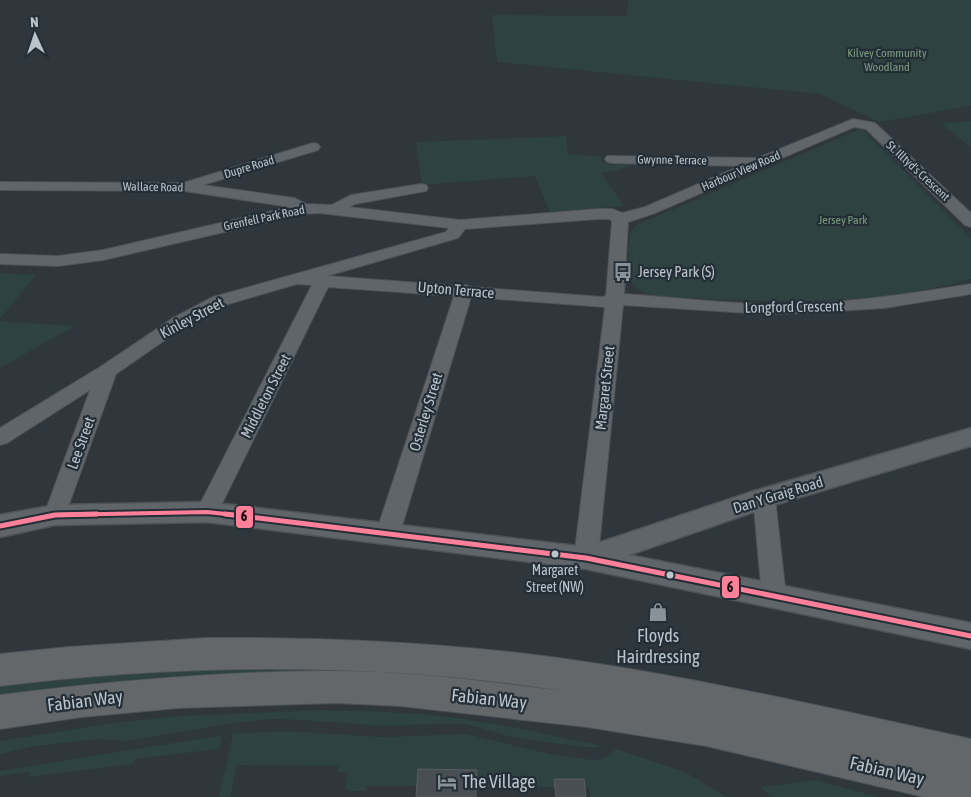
<svg xmlns="http://www.w3.org/2000/svg" width="971" height="797" font-family="'Asap Condensed',sans-serif">
<style>
.green{fill:#2d4241}
.building{fill:#484e53;stroke:#585e63}
.lines{fill:none;stroke-linecap:round;stroke-linejoin:round}
.minor-casing{stroke:#4d5256;stroke-width:2}
.tertiary-casing{stroke:#4d5256;stroke-width:3}
.trunk-casing{stroke:#4c5257;stroke-width:2}
.minor{fill:#60656a;fill-rule:evenodd}
.tertiary{fill:#60656a;fill-rule:evenodd}
.trunk{fill:#63676a;fill-rule:evenodd}
.bus-1-far1-casing{stroke:#232e36;stroke-width:8}
.bus-1-casing{stroke:#232e36;stroke-width:9}
.bus-1-far1{stroke:#ff8098;stroke-width:4}
.bus-1{stroke:#ff8098;stroke-width:5}
.bus-dot{fill:#bbc4cb;stroke:#232e36;stroke-width:2}
.labels{text-anchor:middle;stroke-width:4.5;stroke-linejoin:round;paint-order:stroke}
.far-park-label{font-size:12px;fill:#7c9e7f;stroke:#232e36}
.far-street-label{font-size:12px;fill:#bbc4cb;stroke:#232e36}
.bus-label{font-size:14px;fill:#bbc4cb;stroke:#232e36}
.poi-label{font-size:15px;fill:#bbc4cb;stroke:#232e36;text-anchor:start}
.street-label{font-size:15px;fill:#bbc4cb;stroke:#232e36}
.near-poi-label{font-size:18px;fill:#bbc4cb;stroke:#232e36}
.near-street-label{font-size:18px;fill:#bbc4cb;stroke:#232e36}
.line-badge{stroke:#232e36;stroke-width:2}
.pale-badge-label{font-size:14px;text-anchor:middle;font-weight:bold;fill:#111}
</style>
<rect width="100%" height="100%" fill="#2f363c"/>
<path class="green" d="M628,0H971V106L879,122L820,94L497,62L492,15L627,16Z
M971,121V148L941,123Z
M860,129H862L971,238V279C890,303 791,303 707,299C688,298 653,300 637,288C627,280 628,272 628,261C629,248 627,234 636,225Z
M566,136L568,154L604,157L601,159L602,162L611,165L622,162L638,163L614,171L601,173L624,206L550,212L535,176L422,185L416,142Z
M0,273L36,275L0,319Z
M0,321L75,326L0,368Z
M210,661L461,670L626,703L0,700V679Z
M318,710C373,711 428,712 483,722C524,729 566,738 607,747H584L546,742L512,737L466,724H438L383,726L300,720L270,719L234,723L126,741L98,739L35,746L0,754V741L112,723L179,716Z
M287,731L382,737L465,734L556,755L593,760L603,759L616,749L685,772L727,797H590L589,787H585L583,779H555V787H476V770L418,769L417,786H367L366,791H349L345,788L347,773L337,772L338,766L237,765L230,797H219L233,733Z
M223,735L219,749L134,759L133,764L29,777V772L0,776V771Z
M815,780L879,797H772L760,787Z"/>
<path class="building" d="M418,769L477,770L476,797H416Z
M554,779H584L586,797H556Z"/>
<g class="lines">
<g class="minor-casing">
<path id="minor" d="M853,119L875,123L971,213V227L965,225L866,129L854,127L655,213L628,222L624,294C671,297 718,303 765,304C835,305 903,295 971,284V294L884,308L806,313L765,314L623,305L598,558L594,564L586,567L578,564L574,558L605,307L471,297L400,533L396,539L388,542L380,539L376,533L454,296L328,287L215,518L207,520L199,518L196,512L312,285L297,284L225,305L185,326L116,374L63,521L55,523L47,521L44,515L90,390L7,443L0,445V428L100,367L173,318L213,297L446,232L449,228L319,213L303,214L103,260L58,266L0,264V254L58,256L103,250L290,207L184,191L0,190V182L183,183L313,143L318,144L320,147L318,150L203,185L294,198L306,204L332,205L351,195L421,184L426,185L428,188L426,191L355,204L349,207L460,220L598,209H612L622,213L645,207L740,166L612,163L607,162L605,159L607,156L758,158ZM598,219H609L612,221L606,296L602,297L472,287L465,285L460,286L327,276L458,238L465,229Z
M764,490L772,492L775,498L786,596L783,603L774,606L765,603L762,596L753,498L756,492Z"/>
</g>
<g class="tertiary-casing">
<path id="tertiary" d="M971,428V446L774,505L629,555L971,623V649L586,569L207,522L55,525L0,537V515L55,505L207,502L586,547L754,491Z"/>
</g>
<g class="trunk-casing">
<path id="trunk" d="M206,638C322,637 436,642 551,657C693,676 832,709 971,739V797H924L706,746L587,727L400,706L336,703L178,708L82,717L0,729V695C111,681 223,671 335,671C411,671 489,682 564,691C376,662 188,663 0,686V654L68,647Z"/>
</g>
<use href="#minor" class="minor"/>
<use href="#tertiary" class="tertiary"/>
<use href="#trunk" class="trunk"/>
<g class="bus-1-far1-casing">
<path id="bus-1-far1" d="M53,515L207,512L235,515"/>
</g>
<g class="bus-1-casing">
<path id="bus-1" d="M225,514L586,558L971,636
M0,526L55,515L97,514"/>
</g>
<use href="#bus-1-far1" class="bus-1-far1"/>
<use href="#bus-1" class="bus-1"/>
</g>
<defs>
<g id="bus-bare" transform="scale(1.5)"><path d="M-5-6H5V4H4V6H2V4H-2V6H-4V4H-5ZM-3.5-4V0h7V-4ZM-3.5 1.2v1.5H-2V1.2ZM2 1.2v1.5H3.5V1.2Z" fill="#8a9299" stroke="#232e36" stroke-width="2.5" paint-order="stroke"/></g>
<g id="shop-bare" transform="scale(1.5)"><path d="M-5-2.5h2.3a2.7 3.5 0 0 1 5.4 0H5L5.5 6h-11ZM-1.5-2.5h3a1.5 2.3 0 0 0-3 0Z" fill="#8a9299" stroke="#232e36" stroke-width="2.5" paint-order="stroke"/></g>
<g id="hotel-bare" transform="scale(1.5)"><path d="M-6-4.5h1.5V1H6V5H4.5V3h-9V5H-6ZM-4 0a1.8 1.8 0 1 1 3.6 0ZM.5 0V-2.5h3Q6-2.5 6 0Z" fill="#8a9299" stroke="#232e36" stroke-width="2.5" paint-order="stroke"/></g>
</defs>
<g fill-rule="evenodd">
<use href="#bus-bare" x="623" y="272"/>
<use href="#shop-bare" x="658" y="612"/>
<use href="#hotel-bare" x="447" y="782"/>
</g>
<g class="bus-dot">
<circle cx="555" cy="554" r="4.5"/>
<circle cx="670" cy="575" r="4.5"/>
</g>
<g class="labels">
<g class="far-park-label">
<text x="887" y="57">Kilvey Community<tspan x="887" dy="14">Woodland</tspan></text>
<text x="843" y="224">Jersey Park</text>
</g>
<g class="far-street-label">
<text transform="translate(672 160) rotate(1)" y="4">Gwynne Terrace</text>
<text transform="translate(249 167) rotate(-17)" y="4">Dupre Road</text>
<text transform="translate(741 171) rotate(-23)" y="4">Harbour View Road</text>
<text transform="translate(918 171) rotate(43)" y="4">St. Illtyd's Crescent</text>
<text transform="translate(153 187) rotate(1)" y="4">Wallace Road</text>
<text transform="translate(264 218) rotate(-12)" y="4">Grenfell Park Road</text>
</g>
<g class="bus-label">
<text x="555" y="575">Margaret<tspan x="555" dy="17">Street (NW)</tspan></text>
</g>
<g class="poi-label">
<text x="638" y="277">Jersey Park (S)</text>
</g>
<g class="street-label">
<text transform="translate(456 290) rotate(5)" y="5">Upton Terrace</text>
<text transform="translate(794 307) rotate(-1)" y="5">Longford Crescent</text>
<text transform="translate(192 318) rotate(-28)" y="5">Kinley Street</text>
<text transform="translate(605 388) rotate(-84)" y="5">Margaret Street</text>
<text transform="translate(266 396) rotate(-63)" y="5">Middleton Street</text>
<text transform="translate(426 412) rotate(-73)" y="5">Osterley Street</text>
<text transform="translate(81 443) rotate(-70)" y="5">Lee Street</text>
<text transform="translate(778 495) rotate(-17)" y="5">Dan Y Graig Road</text>
</g>
<g class="near-poi-label">
<text x="658" y="642">Floyds<tspan x="658" dy="21">Hairdressing</tspan></text>
<text x="462" y="788" text-anchor="start">The Village</text>
</g>
<g class="near-street-label">
<text transform="translate(489 699) rotate(6)" y="6">Fabian Way</text>
<text transform="translate(85 701) rotate(-7)" y="6">Fabian Way</text>
<text transform="translate(887 771) rotate(13)" y="6">Fabian Way</text>
</g>
</g>
<g class="line-badge">
<rect x="235" y="505" width="19" height="24" rx="5" fill="#ff8098"/>
<rect x="721" y="575" width="19" height="24" rx="5" fill="#ff8098"/>
</g>
<g class="pale-badge-label">
<text x="244" y="521">6</text>
<text x="730" y="592">6</text>
</g>
<g transform="translate(35 35) rotate(357)" stroke="#232e36" stroke-width="4" paint-order="stroke">
<path d="M0-4L9 19L0 12L-9 19Z" fill="#bbc4cb"/>
<text y="-8" font-size="14" font-weight="bold" text-anchor="middle" fill="#bbc4cb">N</text>
</g>
</svg>
